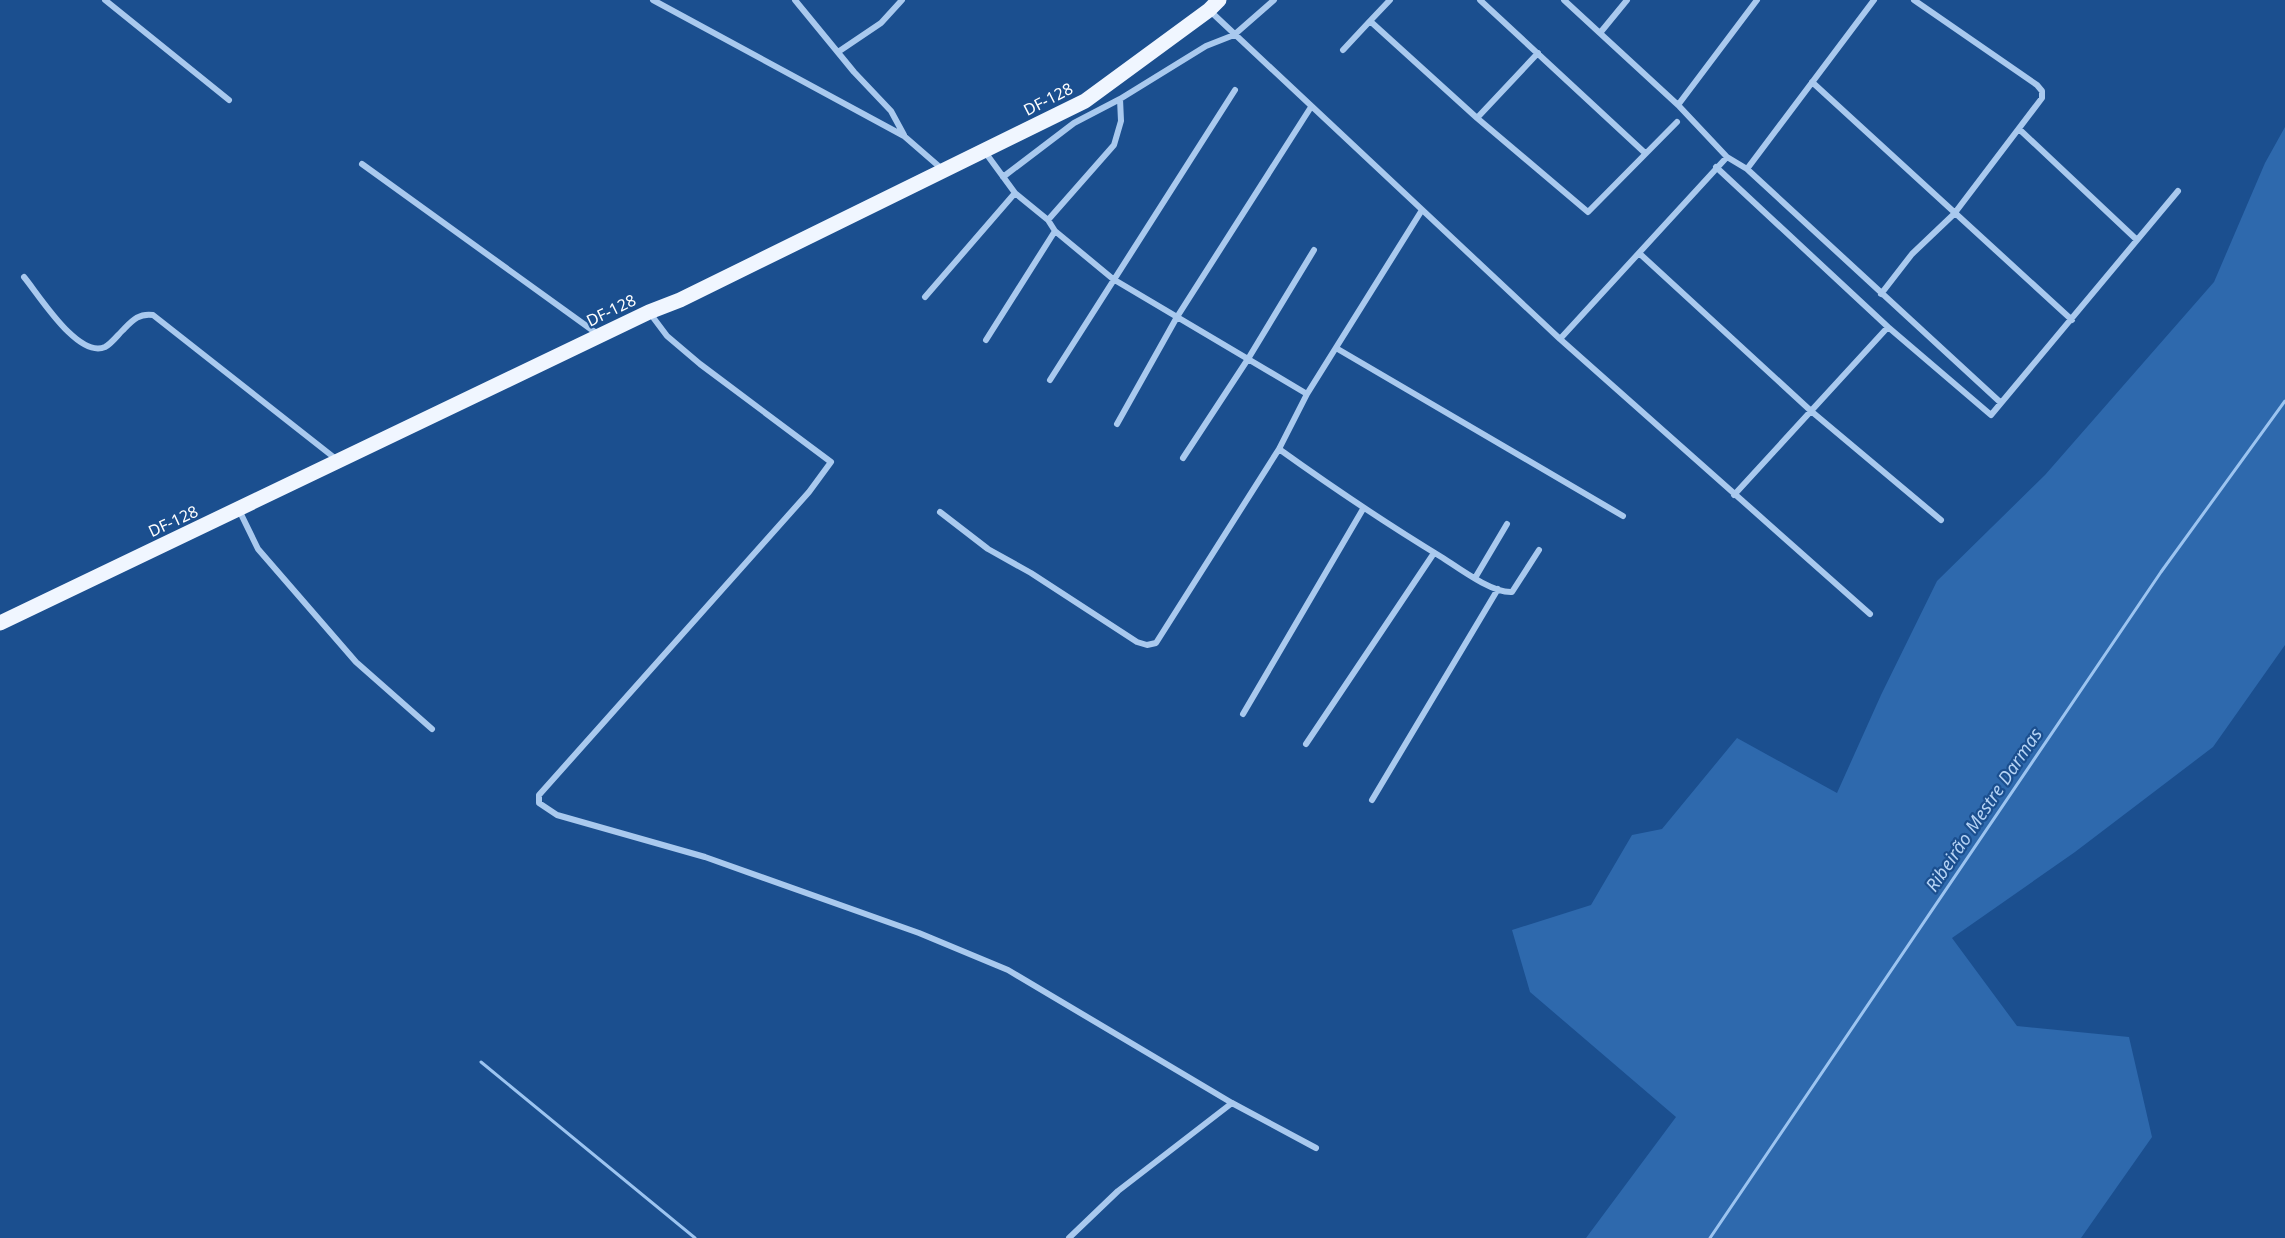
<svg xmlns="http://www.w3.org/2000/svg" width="2285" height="1238" font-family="'Noto Sans',sans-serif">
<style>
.green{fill:#2e69ad}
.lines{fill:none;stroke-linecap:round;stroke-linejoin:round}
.stream{stroke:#9cc4f0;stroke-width:3}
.minor{stroke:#a9c9ee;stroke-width:6}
.primary{stroke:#f0f6ff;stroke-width:15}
.labels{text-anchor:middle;stroke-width:4.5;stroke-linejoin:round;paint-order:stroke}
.street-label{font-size:16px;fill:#fff;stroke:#1b4f8f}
.water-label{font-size:18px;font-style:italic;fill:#b5d3f5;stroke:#1b4f8f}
</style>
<rect width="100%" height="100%" fill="#1b4f8f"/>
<path class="green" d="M2285,127V645L2213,747L2075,852L1952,938L2017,1026L2129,1037L2152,1137L2081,1238H1586L1676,1117L1530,992L1512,930L1591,905L1632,835L1662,829L1737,738L1837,793L1881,695L1937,581L2045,475L2214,282L2265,163Z"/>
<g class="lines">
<path class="stream" d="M481,1062L695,1238
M1710,1238L2161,572L2285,401"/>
<path class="minor" d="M105,0L229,100
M653,0L904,136L942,169
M795,0L854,72L891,111L904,135
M1390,0L1370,21L1477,118L1588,212L1677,122
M1480,0L1645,153
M1564,0L1678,105L1727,157L1747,169L2000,402
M1209,10L1560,339L1870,614
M1600,33L1627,0
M1343,50L1370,21
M838,52L881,23L902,0
M1812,82L2072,320
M1678,105L1757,0
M1477,118L1538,53
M2019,129L2137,240
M985,152L1015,193L1048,220L1055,231L1113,279L1307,394
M362,164L599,335
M1716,167L1888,327L1991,415L2178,191
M1747,169L1874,0
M1003,177L1074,123L1120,99L1206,46L1234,35L1274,0
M1048,220L1114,145L1121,121L1120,99
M1639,253L1811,411L1941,520
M24,277C39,295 78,359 105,347C111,344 117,336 122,331C132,321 138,313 153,315L336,459
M1881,294L1912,254L1954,214L2042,98V91L2037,85L1914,0
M925,297L1015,193
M649,312L667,336L700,364L831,462L809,492L539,795V803L557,815L705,857L919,933L1008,970L1232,1103L1316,1148
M1560,339L1727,157
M986,340L1055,231
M1336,348L1623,516
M1050,380L1235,90
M1117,424L1177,317L1311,107
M1279,449C1332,487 1387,524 1443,558C1460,569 1492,593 1512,592L1539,550
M1183,458L1248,359L1314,250
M1734,495L1888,327
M239,510L258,549L356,662L432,729
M940,512L988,549L1031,573L1137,642L1147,645L1156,643L1279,449L1307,394L1422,210
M1475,578L1507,524
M1243,714L1363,509
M1306,744L1434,553
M1372,800L1498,589
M1069,1238L1118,1191L1232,1103"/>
<path class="primary" d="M0,623L649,312L680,300L1085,101L1209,10L1219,0"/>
</g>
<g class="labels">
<g class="street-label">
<text transform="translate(1048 99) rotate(-27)" y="6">DF-128</text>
<text transform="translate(611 310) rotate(-26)" y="6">DF-128</text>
<text transform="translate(173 521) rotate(-25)" y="6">DF-128</text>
</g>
<g class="water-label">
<text transform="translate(1984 810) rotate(-56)" y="6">Ribeirão Mestre Darmas</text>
</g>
</g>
</svg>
